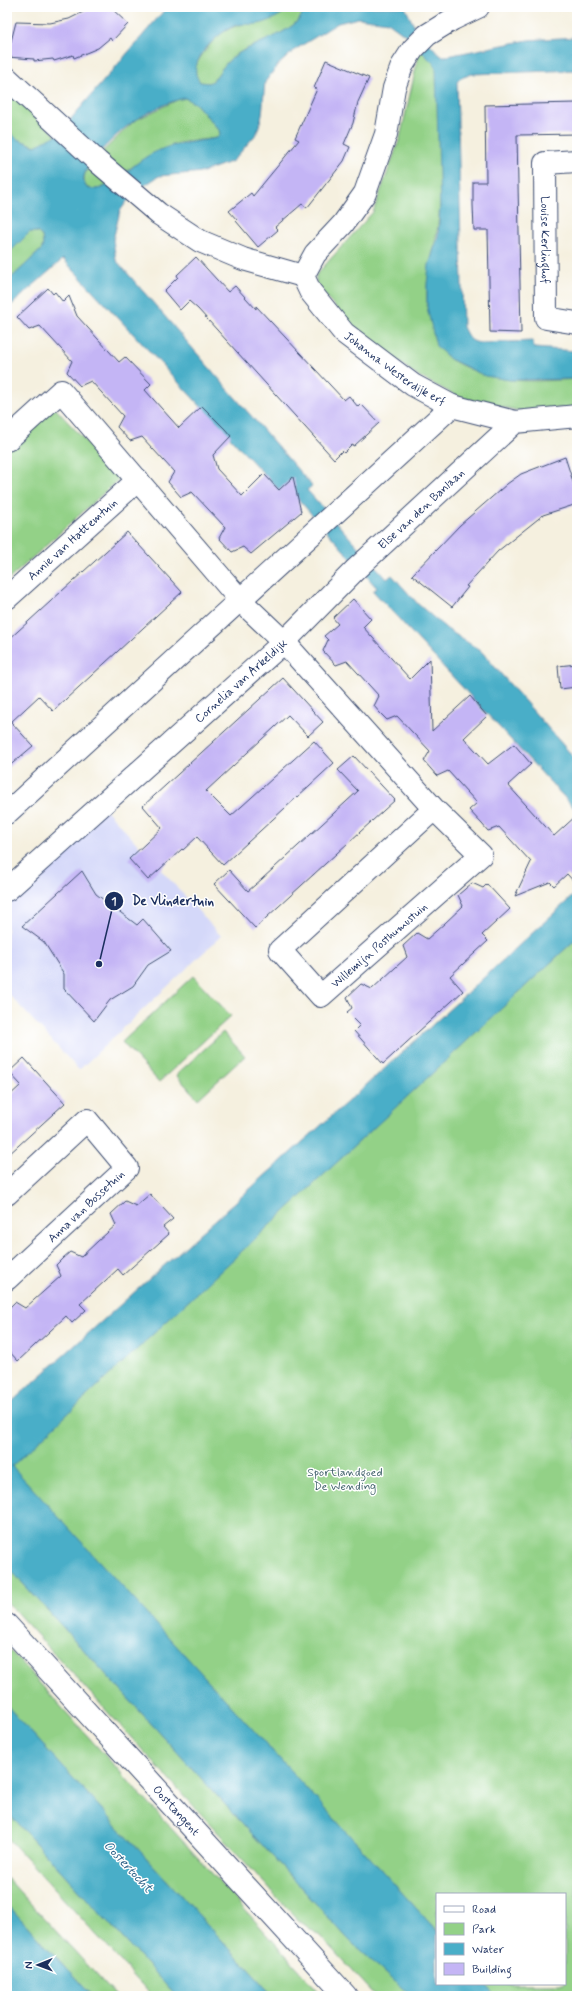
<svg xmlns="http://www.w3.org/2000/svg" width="584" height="2003" font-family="Mynerve,sans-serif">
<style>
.built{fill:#d4d8f9}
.green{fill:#93d187;stroke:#578072}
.water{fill:#49aec8;stroke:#326e93;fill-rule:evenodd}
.building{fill:#c4b5f5}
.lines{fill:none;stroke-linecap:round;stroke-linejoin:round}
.minor-casing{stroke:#3c4c71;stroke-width:24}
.major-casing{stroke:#3c4c71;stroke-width:24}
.minor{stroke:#fff;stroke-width:22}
.major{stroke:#fff;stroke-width:22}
.labels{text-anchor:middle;stroke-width:3;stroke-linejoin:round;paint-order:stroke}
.street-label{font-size:12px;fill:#1b2f5e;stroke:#fff}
.park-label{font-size:12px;fill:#3f606a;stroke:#fff}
.water-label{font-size:13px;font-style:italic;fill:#2d6288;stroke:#fff}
.leader{fill:none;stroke:#1b2f5e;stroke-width:1.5}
.callout-dot{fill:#1b2f5e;stroke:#fff;stroke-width:1.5}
.mark-label{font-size:12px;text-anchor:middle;font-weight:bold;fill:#fff}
.callout-label{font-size:13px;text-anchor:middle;font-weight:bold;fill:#1b2f5e;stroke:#fff;stroke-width:3;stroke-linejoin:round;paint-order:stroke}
</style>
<rect width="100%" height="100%" fill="#fff"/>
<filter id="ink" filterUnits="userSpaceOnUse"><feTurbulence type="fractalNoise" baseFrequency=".025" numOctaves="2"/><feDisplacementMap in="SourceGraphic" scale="8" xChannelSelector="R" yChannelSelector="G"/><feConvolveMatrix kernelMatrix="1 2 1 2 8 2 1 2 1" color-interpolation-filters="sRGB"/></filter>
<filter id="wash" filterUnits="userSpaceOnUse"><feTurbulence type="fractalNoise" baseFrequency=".012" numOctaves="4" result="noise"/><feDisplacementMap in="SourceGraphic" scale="16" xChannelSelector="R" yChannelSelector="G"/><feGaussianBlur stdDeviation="0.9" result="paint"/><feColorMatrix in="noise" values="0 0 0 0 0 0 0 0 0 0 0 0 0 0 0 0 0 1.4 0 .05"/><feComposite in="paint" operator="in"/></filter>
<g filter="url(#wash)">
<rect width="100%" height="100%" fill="#f5f0df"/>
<path class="built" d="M102,805L221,936L79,1070L7,992V890Z"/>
<path class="green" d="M291,7H301L303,9C304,30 251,44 236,55C226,61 220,72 213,81L208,83L200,82C193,74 194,67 200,58C207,48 215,37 225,31C246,19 272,22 291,7Z
M420,50L442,56C441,109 444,163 439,215C437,246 424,274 427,306C429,318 444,346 450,359C494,385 528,382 577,379V407L520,411L459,397L416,375L351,325L316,285V275L373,212L400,138Z
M7,91L57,136L36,146L17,139L7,129Z
M185,98L196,104L219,130L220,134L217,138C205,140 192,140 179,143C157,149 140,161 121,175L99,155L134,121L179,99Z
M90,165L111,183L99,189L87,188C81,179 85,172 90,165Z
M30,232H37L42,236L43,243L42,249L7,282V255Z
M54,407L120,478L7,581V450Z
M577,938V1996H496L485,1984H565V1894H437V1931L11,1466Z
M193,976L231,1016L159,1082L122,1042Z
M223,1032L245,1056L198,1099L176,1075Z
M7,1566L350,1941L411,1996H376L320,1936L298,1920L7,1602Z
M7,1647L323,1996H273L7,1706Z
M7,1812L176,1996H152L7,1837Z
M7,1878L116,1996H92L7,1904Z"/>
<path class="water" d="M167,7H291C283,14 270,22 258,24C250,25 241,23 234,26C217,33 184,64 200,82L208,83L213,81C220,72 226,61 236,55C251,44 304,30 303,9L301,7H405L415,28L407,36L388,22L358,18L338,23L296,49L278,65L265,82L262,115L257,133L233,161L203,172L159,176L133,193L120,211L113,240L116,260L312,486L307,490L387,579L392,575L418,604L447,629L481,651L577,761V811L373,591L377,588L298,499L292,504L63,259L7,309V282L42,249L43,243L42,236L37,232H30L7,255V129L17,139L35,146L57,135ZM185,98L196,104L219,130L220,134L217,138C190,143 166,143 143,159C128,169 106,195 87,188C84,184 83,180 84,176C87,161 121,130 134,121C148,112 169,101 185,98Z
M577,37V70L472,74L461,78L457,82L463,327C468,337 470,342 481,343L533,341L534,348L577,351V379L510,380L485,376L450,359L436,346L427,307V284L429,265L438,236L440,209L436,70L434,64L420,50L428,42L441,56H447L528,40Z
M577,892V938L12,1466L437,1931V1984H485L496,1996H411L350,1941L7,1566V1406L393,1061Z
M7,1706L273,1996H176L7,1812Z
M7,1904L92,1996H7Z"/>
<g id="blocks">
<path class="building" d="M93,7H110L128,24L112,41L110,38L98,48L74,58L73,55L54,61L53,59L34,61V59L7,57L16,22L50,23L69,19Z
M326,60L369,78L358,102L353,123L344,144L350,147L344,161L307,208L302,204L275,227L278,230L258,247L236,221L237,220L229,211L251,193L253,196L299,140L295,138L317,89L314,88Z
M577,103V134L517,135L521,333L490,332L488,230H474L473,205V182H486L485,105Z
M196,257L228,292L235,286L256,309V306L344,400L349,396L358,407L361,404L379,423L354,446L352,445L344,453L342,451L334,459L198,309L189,301L180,310L164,291L178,277L177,275Z
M48,288L53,294L55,292L63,302L69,296L77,316L119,362L125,357L151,384L145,390L179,428L202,406L225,429L231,436L213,455L217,469L242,496L264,474L279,490L293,477L301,512L251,554L243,547L232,552L219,538L225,527L192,492L181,497L168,482L174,472L142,437L130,441L117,427L123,416L91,381L80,386L67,372L72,361L40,326L29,330L17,317Z
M565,457L577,494V504L543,515L498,551L466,586L468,587L452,607L412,575L460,525L507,484L521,474Z
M127,532L182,592L53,711L39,696L11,722L33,746L7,768V641Z
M353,599L371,619L363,627L410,679L430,659L432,731L470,696L487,716L464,738L488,764L514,744L531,764L508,785L554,836L577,815V885L567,874L554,886L550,882L515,896L531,862L499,827L488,831L482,824L469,810L477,803L448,771L437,776L424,761L430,751L397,716L387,720L380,713L374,706L379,696L347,661L336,665L323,651L328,640L324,636L338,624L333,618Z
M577,664V687L560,689L558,666Z
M283,678L323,722L308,736L288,715L206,791L231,816L314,741L334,763L223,865L197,837L183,850L182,849L148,880L129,859L162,828L143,806Z
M354,756L395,800L255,928L214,884L229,870L248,891L262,879L358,791L338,770Z
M82,871L96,894L137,925L143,919L171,951L148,965L133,986L110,1000L94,1021L64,989V974L44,942L22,926Z
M472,883L483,888L487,884L510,909L482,935L488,941L450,976L463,991L383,1064L354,1031L360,1025L347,1012L352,1008L347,997L361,984L372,989L407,957L403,946L417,933L427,939L445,923L463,906L458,895Z
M24,1058L65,1103L7,1156V1098L21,1085L9,1072Z
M150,1194L173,1219L163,1227L169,1234L123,1275L118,1269L80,1304L86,1310L72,1323L66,1316L18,1361L7,1349V1310L15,1302L25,1308L61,1276L56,1265L63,1258L70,1252L81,1257L98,1241L116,1225L111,1214L125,1201L136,1206Z"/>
</g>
</g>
<g filter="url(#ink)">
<use href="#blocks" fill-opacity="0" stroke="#3c4c71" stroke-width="1"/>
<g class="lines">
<g class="minor-casing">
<g id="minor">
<path id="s1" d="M478,7L453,19L427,35L413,49L402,66L394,88L386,134L365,193L343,224L315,254L303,276L310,291L344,333L413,385L452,406L515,422"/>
<path d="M7,78L98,162L159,214L200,241L243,259L303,276"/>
<path id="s2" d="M577,161L545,163L546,318L577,323"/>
<path d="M7,440L61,391L241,601L284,642L434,809L481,855L321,996L280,950L434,809"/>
<path id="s3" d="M7,598L138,480"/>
<path d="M7,813L452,406"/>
<path id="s4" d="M7,890L284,642L356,569L515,422L577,416"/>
<path d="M7,1194L87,1120L127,1168L7,1279"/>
</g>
</g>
<g class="major-casing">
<g id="major">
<path id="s5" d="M7,1625L346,1996"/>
</g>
</g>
<use href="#minor" class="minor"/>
<use href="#major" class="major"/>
</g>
</g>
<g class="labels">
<g class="street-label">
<text dy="4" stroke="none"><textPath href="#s2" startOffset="109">Louise Kerlinghof</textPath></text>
<text dy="4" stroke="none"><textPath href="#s1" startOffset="468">Johanna Westerdijk erf</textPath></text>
<text dy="4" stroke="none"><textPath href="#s4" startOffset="563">Else van den Banlaan</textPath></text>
<text dy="4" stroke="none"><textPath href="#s3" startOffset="88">Annie van Hattemtuin</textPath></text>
<text dy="4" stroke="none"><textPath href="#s4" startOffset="314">Cornelia van Arkeldijk</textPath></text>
<text transform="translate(379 945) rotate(-41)" y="4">Willemijn Posthumustuin</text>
<text transform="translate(86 1206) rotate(-43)" y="4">Anna van Bossetuin</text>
<text dy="4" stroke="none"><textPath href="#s5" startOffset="251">Oosttangent</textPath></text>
</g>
<g class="park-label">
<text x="345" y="1476">Sportlandgoed<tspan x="345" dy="14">De Wending</tspan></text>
</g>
<g class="water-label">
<text transform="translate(129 1866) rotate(47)" y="5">Oostertocht</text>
</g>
</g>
<path class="leader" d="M99 964L114 901"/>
<g class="callout-dot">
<circle cx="99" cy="964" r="4"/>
<circle cx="114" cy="901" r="10"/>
</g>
<g class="mark-label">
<text x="114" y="905">1</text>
</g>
<g class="callout-label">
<text x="173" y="905">De Vlindertuin</text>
</g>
<rect width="584" height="2003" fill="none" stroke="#fff" stroke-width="24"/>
<rect x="436" y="1893" width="130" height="92" fill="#ffffff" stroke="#a4acbf"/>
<rect x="444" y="1906" width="20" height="6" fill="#ffffff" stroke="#a4acbf"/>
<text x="472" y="1913" font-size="12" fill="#1b2f5e">Road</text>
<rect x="444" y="1923" width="20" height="12" fill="#93d187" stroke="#a4acbf"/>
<text x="472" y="1933" font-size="12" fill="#1b2f5e">Park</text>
<rect x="444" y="1943" width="20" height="12" fill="#49aec8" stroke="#a4acbf"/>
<text x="472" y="1953" font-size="12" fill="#1b2f5e">Water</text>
<rect x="444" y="1963" width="20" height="12" fill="#c4b5f5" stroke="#a4acbf"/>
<text x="472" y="1973" font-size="12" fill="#1b2f5e">Building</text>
<g transform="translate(38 1965) rotate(269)" stroke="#ffffff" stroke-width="3" paint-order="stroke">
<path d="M0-3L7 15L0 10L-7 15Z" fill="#1b2f5e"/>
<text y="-6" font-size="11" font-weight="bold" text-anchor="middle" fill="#1b2f5e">N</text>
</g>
</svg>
